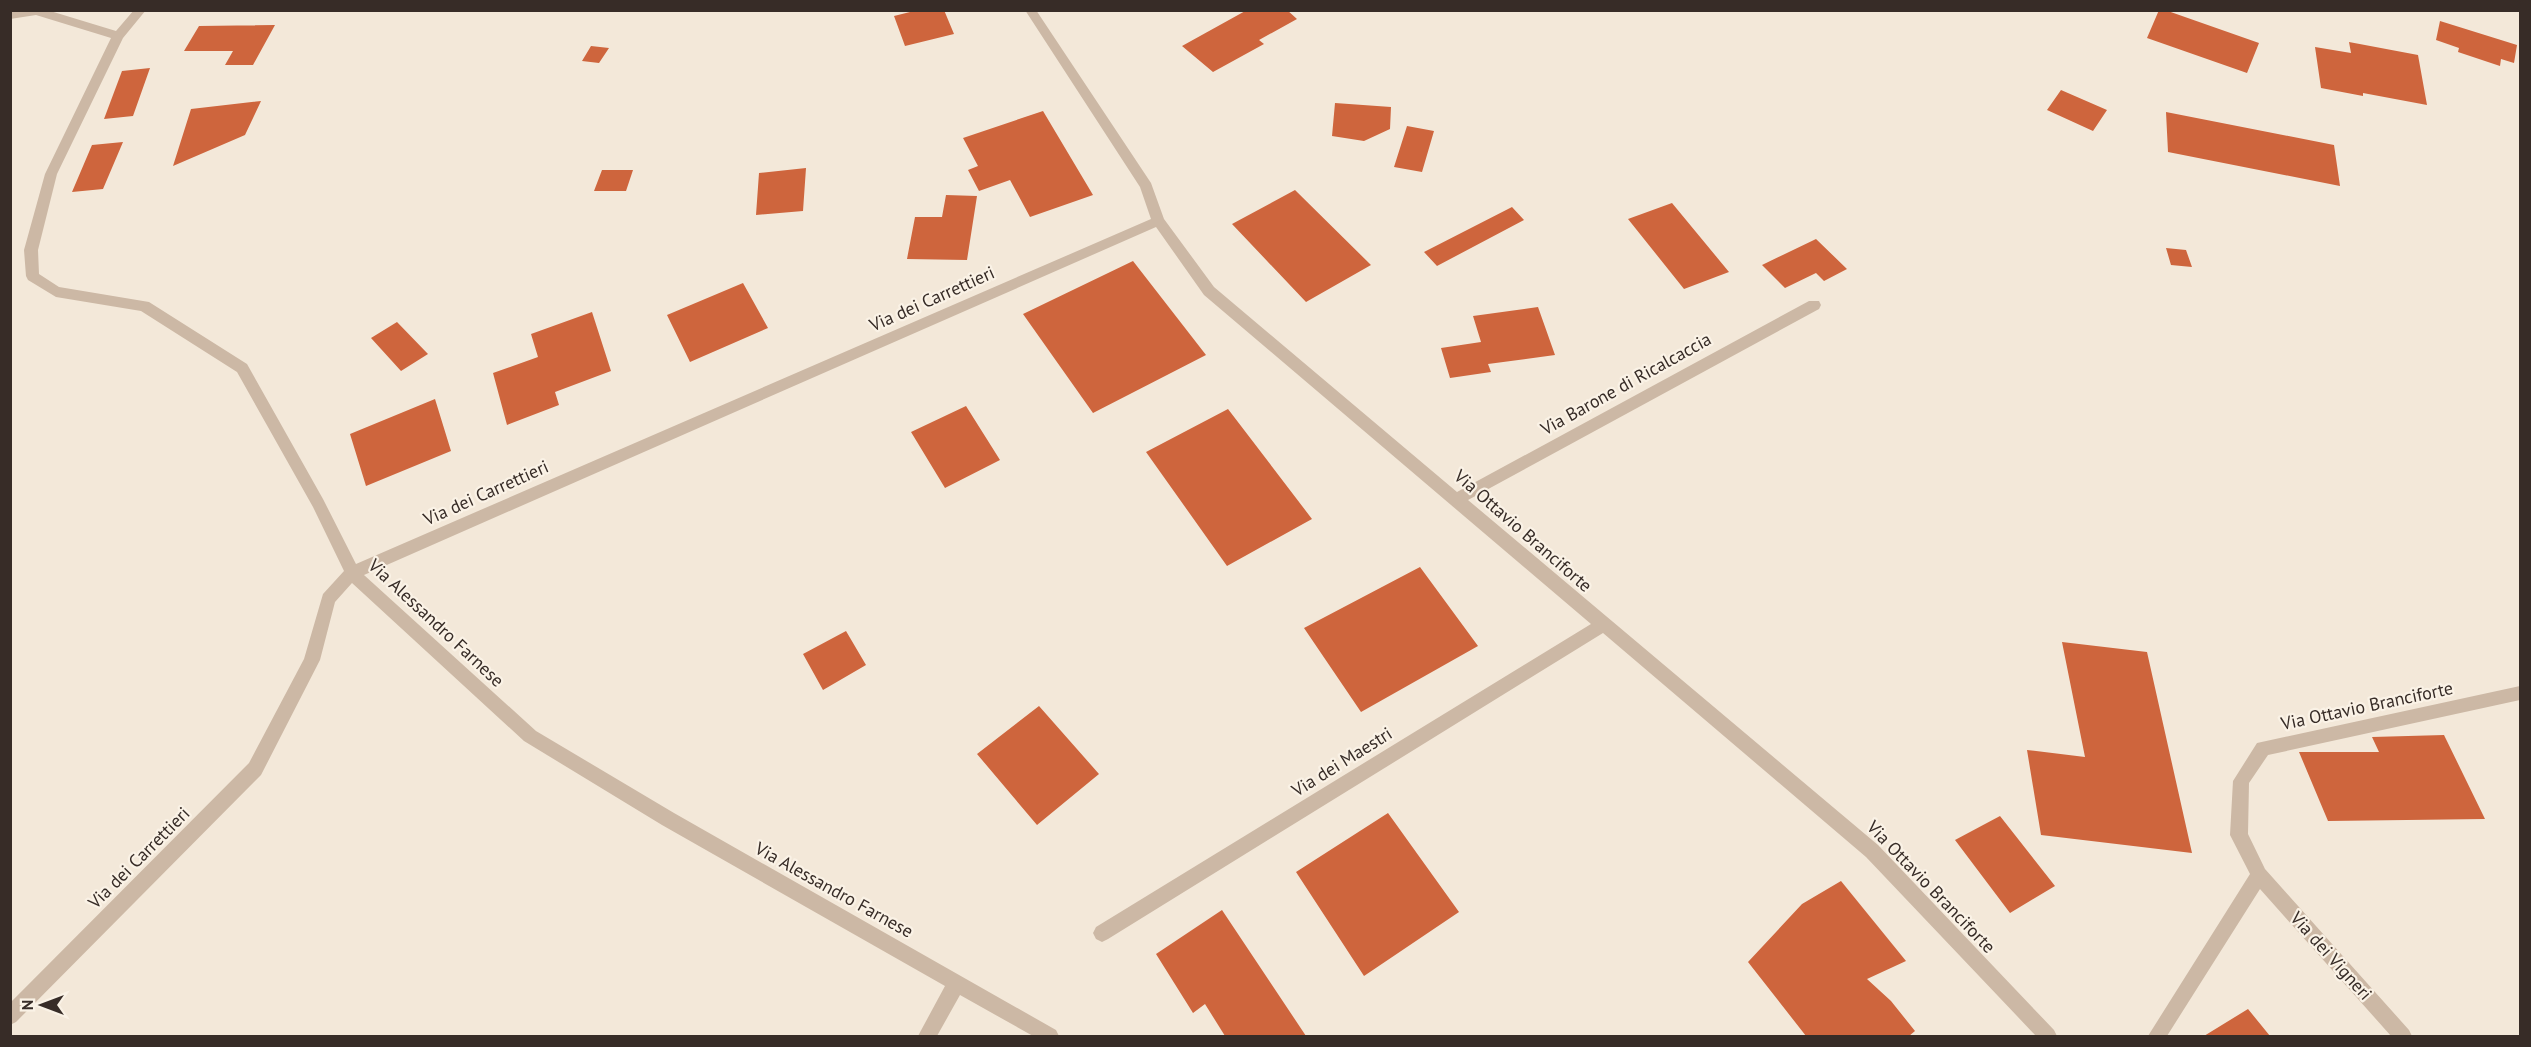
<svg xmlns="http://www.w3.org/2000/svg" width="2531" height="1047" font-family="'PT Sans',sans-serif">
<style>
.building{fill:#ce653d}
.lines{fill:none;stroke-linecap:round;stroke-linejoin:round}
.street{fill:#ccb8a5;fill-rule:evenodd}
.labels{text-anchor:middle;stroke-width:4.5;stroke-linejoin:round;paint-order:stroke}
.street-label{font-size:18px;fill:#372c27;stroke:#faf2e6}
</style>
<rect width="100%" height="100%" fill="#f3e8d9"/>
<path class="building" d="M918,10H944L954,34L905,46L894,16Z
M1247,10H1287L1297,19L1259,40L1264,44L1213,72L1182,46Z
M2159,10H2165L2259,43L2247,73L2147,38Z
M2440,21L2517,45L2514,63L2501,59L2500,66L2458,52L2459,48L2436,40Z
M275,25L253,65H225L233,51H184L199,26Z
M2349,42L2418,55L2427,105L2363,93V96L2321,88L2315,47L2351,53Z
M591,46L609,48L599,63L582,61Z
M150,68L133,116L104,119L122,71Z
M2061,90L2107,110L2093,131L2047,110Z
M261,101L245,135L173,166L191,109Z
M1335,103L1391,107L1390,129L1364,141L1332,136Z
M1043,111L1093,195L1030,217L1010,180L979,191L968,170L978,166L963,138Z
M2166,112L2334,145L2340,186L2168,152Z
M1407,126L1434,131L1422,172L1394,167Z
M123,142L103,189L72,192L92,145Z
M806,168L803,211L756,215L759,173Z
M602,170H633L626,191H594Z
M1295,190L1371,265L1306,302L1232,224Z
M946,195L977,196L967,260L907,259L915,217H942Z
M1672,203L1729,272L1684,289L1628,219Z
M1512,207L1524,220L1437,266L1424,252Z
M1816,239L1847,269L1824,281L1816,273L1785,288L1762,265Z
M2166,248L2186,250L2192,267L2171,265Z
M1133,261L1206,355L1093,413L1023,314Z
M743,283L768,328L690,362L667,315Z
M1538,307L1555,355L1488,364L1491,372L1450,378L1441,348L1481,342L1473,316Z
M592,312L611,371L555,392L559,405L507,425L493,373L538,357L531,334Z
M397,322L428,354L401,371L371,338Z
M435,399L451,451L366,486L350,434Z
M966,406L1000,460L945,488L911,432Z
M1228,409L1312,519L1227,566L1146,452Z
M1420,567L1478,646L1361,712L1304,628Z
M846,631L866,665L823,690L803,654Z
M2062,642L2147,652L2192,853L2041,835L2027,750L2085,757Z
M1039,706L1099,774L1037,825L977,754Z
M2444,735L2485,819L2328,821L2299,752H2379L2372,737Z
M1388,813L1459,912L1364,976L1296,872Z
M2000,816L2055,886L2010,913L1955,840Z
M1841,881L1906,961L1867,979L1891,1001L1915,1031L1909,1036H1806L1748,962L1802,904Z
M1222,910L1306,1036H1225L1205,1004L1193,1013L1156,954Z
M2248,1009L2270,1036H2204Z"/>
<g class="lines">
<path class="street" d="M47,10L116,31L134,10H146L123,38L57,174L38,250L39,274L59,287L149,302L247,364L323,499L356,564L1151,219L1140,187L1025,10H1036L1151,183L1164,219L1214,287L1457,492L1809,301H1819L1821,305L1819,309L1468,500L1878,845L2054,1030L2057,1036H2036L1866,857L1603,633L1108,939L1102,942L1096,939L1093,933L1096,927L1591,624L1204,295L1156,227L364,575L536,731L674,813L1056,1030L1059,1036H1033L960,995L937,1036H918L945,986L662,825L524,741L352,583L335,602L320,660L261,775L16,1022L10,1025V1003L249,763L304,659L323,594L344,571L313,507L237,372L141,311L56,297L28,280L26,276L24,250L45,174L111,38L36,15L10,19V11Z
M2520,686V700L2268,755L2249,783L2248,834L2265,869L2409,1030L2412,1036H2391L2260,889L2167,1036H2148L2250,874L2230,835L2233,781L2257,743Z"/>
</g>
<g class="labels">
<g class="street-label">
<text transform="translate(932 299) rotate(-24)" y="6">Via dei Carrettieri</text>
<text transform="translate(1626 384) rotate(-29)" y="6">Via Barone di Ricalcaccia</text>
<text transform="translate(486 493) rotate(-24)" y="6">Via dei Carrettieri</text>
<text transform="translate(1523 531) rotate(41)" y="6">Via Ottavio Branciforte</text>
<text transform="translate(436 623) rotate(43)" y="6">Via Alessandro Farnese</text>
<text transform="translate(2367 706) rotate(-12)" y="6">Via Ottavio Branciforte</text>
<text transform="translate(1342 762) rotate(-32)" y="6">Via dei Maestri</text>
<text transform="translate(139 858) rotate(-45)" y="6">Via dei Carrettieri</text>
<text transform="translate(1931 887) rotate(46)" y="6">Via Ottavio Branciforte</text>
<text transform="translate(834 890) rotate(29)" y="6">Via Alessandro Farnese</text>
<text transform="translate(2331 956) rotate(48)" y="6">Via dei Vigneri</text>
</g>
</g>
<rect width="2531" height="1047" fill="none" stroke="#372c27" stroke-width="24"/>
<g transform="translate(42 1005) rotate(270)" stroke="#faf2e6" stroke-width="4.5" paint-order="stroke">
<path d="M0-4.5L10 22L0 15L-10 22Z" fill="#372c27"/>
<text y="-9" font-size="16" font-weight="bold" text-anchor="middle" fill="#372c27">N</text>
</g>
</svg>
